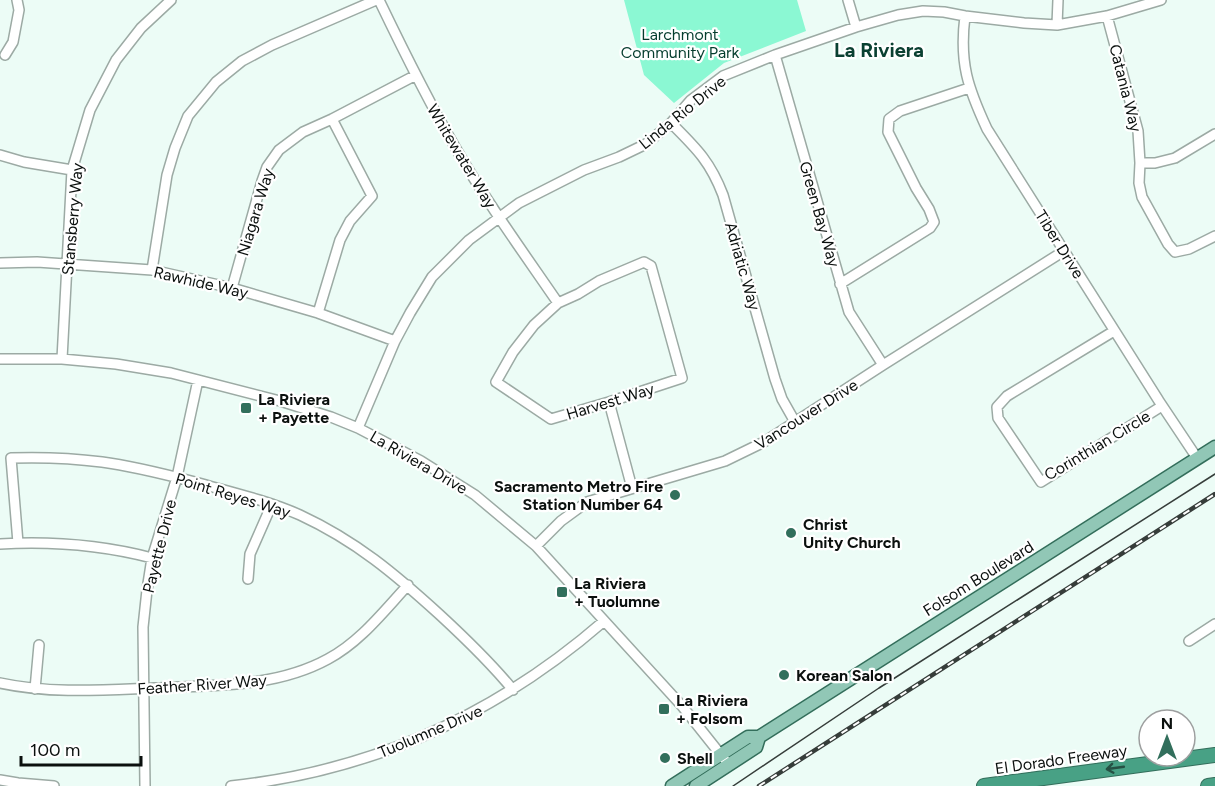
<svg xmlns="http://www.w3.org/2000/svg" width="1215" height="786" font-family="Figtree,sans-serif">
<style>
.green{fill:#8bf8d3}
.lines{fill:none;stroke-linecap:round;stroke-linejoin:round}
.minor-casing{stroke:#9caaa4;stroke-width:12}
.major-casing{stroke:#336e5b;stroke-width:15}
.highway-casing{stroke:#336e5b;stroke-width:16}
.minor{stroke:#fff;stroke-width:9}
.major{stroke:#91c7b6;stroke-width:12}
.highway{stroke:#48a185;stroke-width:14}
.tram{stroke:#363d3a;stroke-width:1.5}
.rail-casing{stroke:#363d3a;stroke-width:4.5}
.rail{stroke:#fff;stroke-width:2;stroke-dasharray:7;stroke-linecap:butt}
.oneway{stroke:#265144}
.poi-dot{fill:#326f5c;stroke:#fff;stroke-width:2}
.labels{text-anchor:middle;stroke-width:4.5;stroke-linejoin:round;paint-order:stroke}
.park-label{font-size:16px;fill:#053d2e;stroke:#fff}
.street-label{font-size:16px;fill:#0b100e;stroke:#fff}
.poi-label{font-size:16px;font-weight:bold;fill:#0b100e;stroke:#fff;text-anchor:start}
.quarter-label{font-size:20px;font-weight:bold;fill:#0b4032;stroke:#fff}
</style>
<rect width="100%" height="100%" fill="#ecfcf6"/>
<path class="green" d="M624,0H797L806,31L724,63L674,103L644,75Z"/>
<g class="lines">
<g class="minor-casing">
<path id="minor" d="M379,0C403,50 427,99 455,147C486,201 523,252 558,303
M848,0L856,27
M965,16C959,63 968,88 987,129L1159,401L1197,458
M1107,16L1138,131L1140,163L1139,183L1142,197L1168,244L1175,252L1189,249L1215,236
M1057,25L1058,0
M5,55L13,42L19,10L17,0
M775,55L849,312L883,365
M671,123C696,148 710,161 723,195L775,379L782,399L795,422
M0,155L24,162L72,170
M1140,163H1155L1175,158L1215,134
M644,262L651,266L682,378L609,402L551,419L496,382L513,352L534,325L558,303L578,294L599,281Z
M0,263L37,262L152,270L232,288L318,313L395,341
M152,270L167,175L175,148L188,116L216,82L242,61L272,45L376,0
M840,284L930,228L934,222L929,209L916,188L888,132L889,119L900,111L969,88
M232,288L262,181L267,167L279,150L303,132L332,119L416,75
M318,313L340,240L350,221L372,196L332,119
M1114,331L1007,396L997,407L998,418L1041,482L1162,406
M0,359H62L116,364L171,373L280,401L331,417L358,428L421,461L475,495L536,546L682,706L729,765
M62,359L72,170L90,110L116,60L141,28L171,0
M609,402L632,488
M358,428L395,341L410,313L432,277L469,240L519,203L584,170L619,157L646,144L671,123L691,100L723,76L775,55L856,27L898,15L923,11L944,12L965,16L1024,23L1057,25L1107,16L1161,0
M18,543L11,458C41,457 71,458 102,462C133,466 164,474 195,482C230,492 266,500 300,515C356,541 395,574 440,615C466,639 491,663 513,690
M0,544C52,541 102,545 152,558
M536,546L561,521L587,502L725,461L764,442L883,365L1064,251
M248,579L250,554L272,504
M1189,641L1215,624
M0,683C51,694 103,690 154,688C213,685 275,688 328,659C360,642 383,612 408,585
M35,689L39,645
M0,780L18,783L54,786
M145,786L143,627L147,590L152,558L177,477L198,380
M231,786C373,771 497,714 604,621"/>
</g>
<g class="major-casing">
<path id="major" d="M672,786L748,737H759L1215,447
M696,786L756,747L759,737"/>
</g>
<g class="highway-casing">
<path id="highway" d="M984,786L1215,755
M1208,786L1215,785"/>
</g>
<use href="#minor" class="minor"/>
<use href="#major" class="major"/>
<use href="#highway" class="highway"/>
<path class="tram" d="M733,786L879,688L1215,474"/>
<g class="rail-casing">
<path id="rail" d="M759,786L1215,494"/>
</g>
<use href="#rail" class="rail"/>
</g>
<defs><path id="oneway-shaft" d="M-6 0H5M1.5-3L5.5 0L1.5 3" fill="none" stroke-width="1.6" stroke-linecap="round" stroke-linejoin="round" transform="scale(1.5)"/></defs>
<use class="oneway" href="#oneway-shaft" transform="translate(1115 768) rotate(172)"/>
<g class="poi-dot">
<rect x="240" y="402" width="12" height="12" rx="3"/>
<circle cx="675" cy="495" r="6"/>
<circle cx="791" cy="533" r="6"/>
<rect x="556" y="586" width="12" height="12" rx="3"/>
<circle cx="784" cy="675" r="6"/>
<rect x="658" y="703" width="12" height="12" rx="3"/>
<circle cx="665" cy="758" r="6"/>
</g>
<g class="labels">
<g class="park-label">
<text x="680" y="40">Larchmont<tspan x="680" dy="18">Community Park</tspan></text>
</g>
<g class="street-label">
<text transform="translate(1126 88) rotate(76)" y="6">Catania Way</text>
<text transform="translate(682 112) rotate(-39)" y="6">Linda Rio Drive</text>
<text transform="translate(462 156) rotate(59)" y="6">Whitewater Way</text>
<text transform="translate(255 212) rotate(-73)" y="6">Niagara Way</text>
<text transform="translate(820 214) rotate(74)" y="6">Green Bay Way</text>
<text transform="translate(72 219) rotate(-85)" y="6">Stansberry Way</text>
<text transform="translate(1060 244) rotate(58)" y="6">Tiber Drive</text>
<text transform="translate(743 266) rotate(74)" y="6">Adriatic Way</text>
<text transform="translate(201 282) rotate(13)" y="6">Rawhide Way</text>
<text transform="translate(610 401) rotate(-17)" y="6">Harvest Way</text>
<text transform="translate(806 414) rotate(-32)" y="6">Vancouver Drive</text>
<text transform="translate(1097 445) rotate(-31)" y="6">Corinthian Circle</text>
<text transform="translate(419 462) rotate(30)" y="6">La Riviera Drive</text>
<text transform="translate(233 495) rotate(17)" y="6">Point Reyes Way</text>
<text transform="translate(159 546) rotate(-76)" y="6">Payette Drive</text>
<text transform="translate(978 578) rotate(-32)" y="6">Folsom Boulevard</text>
<text transform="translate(202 684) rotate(-4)" y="6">Feather River Way</text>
<text transform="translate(430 731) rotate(-23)" y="6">Tuolumne Drive</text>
<text transform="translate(1061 759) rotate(-8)" y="6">El Dorado Freeway</text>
</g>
<g class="poi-label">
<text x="258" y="405">La Riviera<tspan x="258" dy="18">+ Payette</tspan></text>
<text x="663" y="492" text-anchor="end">Sacramento Metro Fire<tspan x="663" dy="18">Station Number 64</tspan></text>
<text x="803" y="530">Christ<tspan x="803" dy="18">Unity Church</tspan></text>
<text x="574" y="589">La Riviera<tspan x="574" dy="18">+ Tuolumne</tspan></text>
<text x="796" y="681">Korean Salon</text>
<text x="676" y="706">La Riviera<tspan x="676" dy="18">+ Folsom</tspan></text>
<text x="677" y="764">Shell</text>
</g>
<g class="quarter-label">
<text x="879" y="57">La Riviera</text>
</g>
</g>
<g transform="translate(1167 738)"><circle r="28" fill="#ffffff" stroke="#9d9f9f" stroke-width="1.5"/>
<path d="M0-4.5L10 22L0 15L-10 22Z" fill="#326f5c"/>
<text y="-9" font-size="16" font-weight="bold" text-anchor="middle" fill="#0b100e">N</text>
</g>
<path d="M21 756v9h120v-9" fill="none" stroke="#0b100e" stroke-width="3"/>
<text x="30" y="756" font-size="18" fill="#0b100e" stroke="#ffffff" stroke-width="4.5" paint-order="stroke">100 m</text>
</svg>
